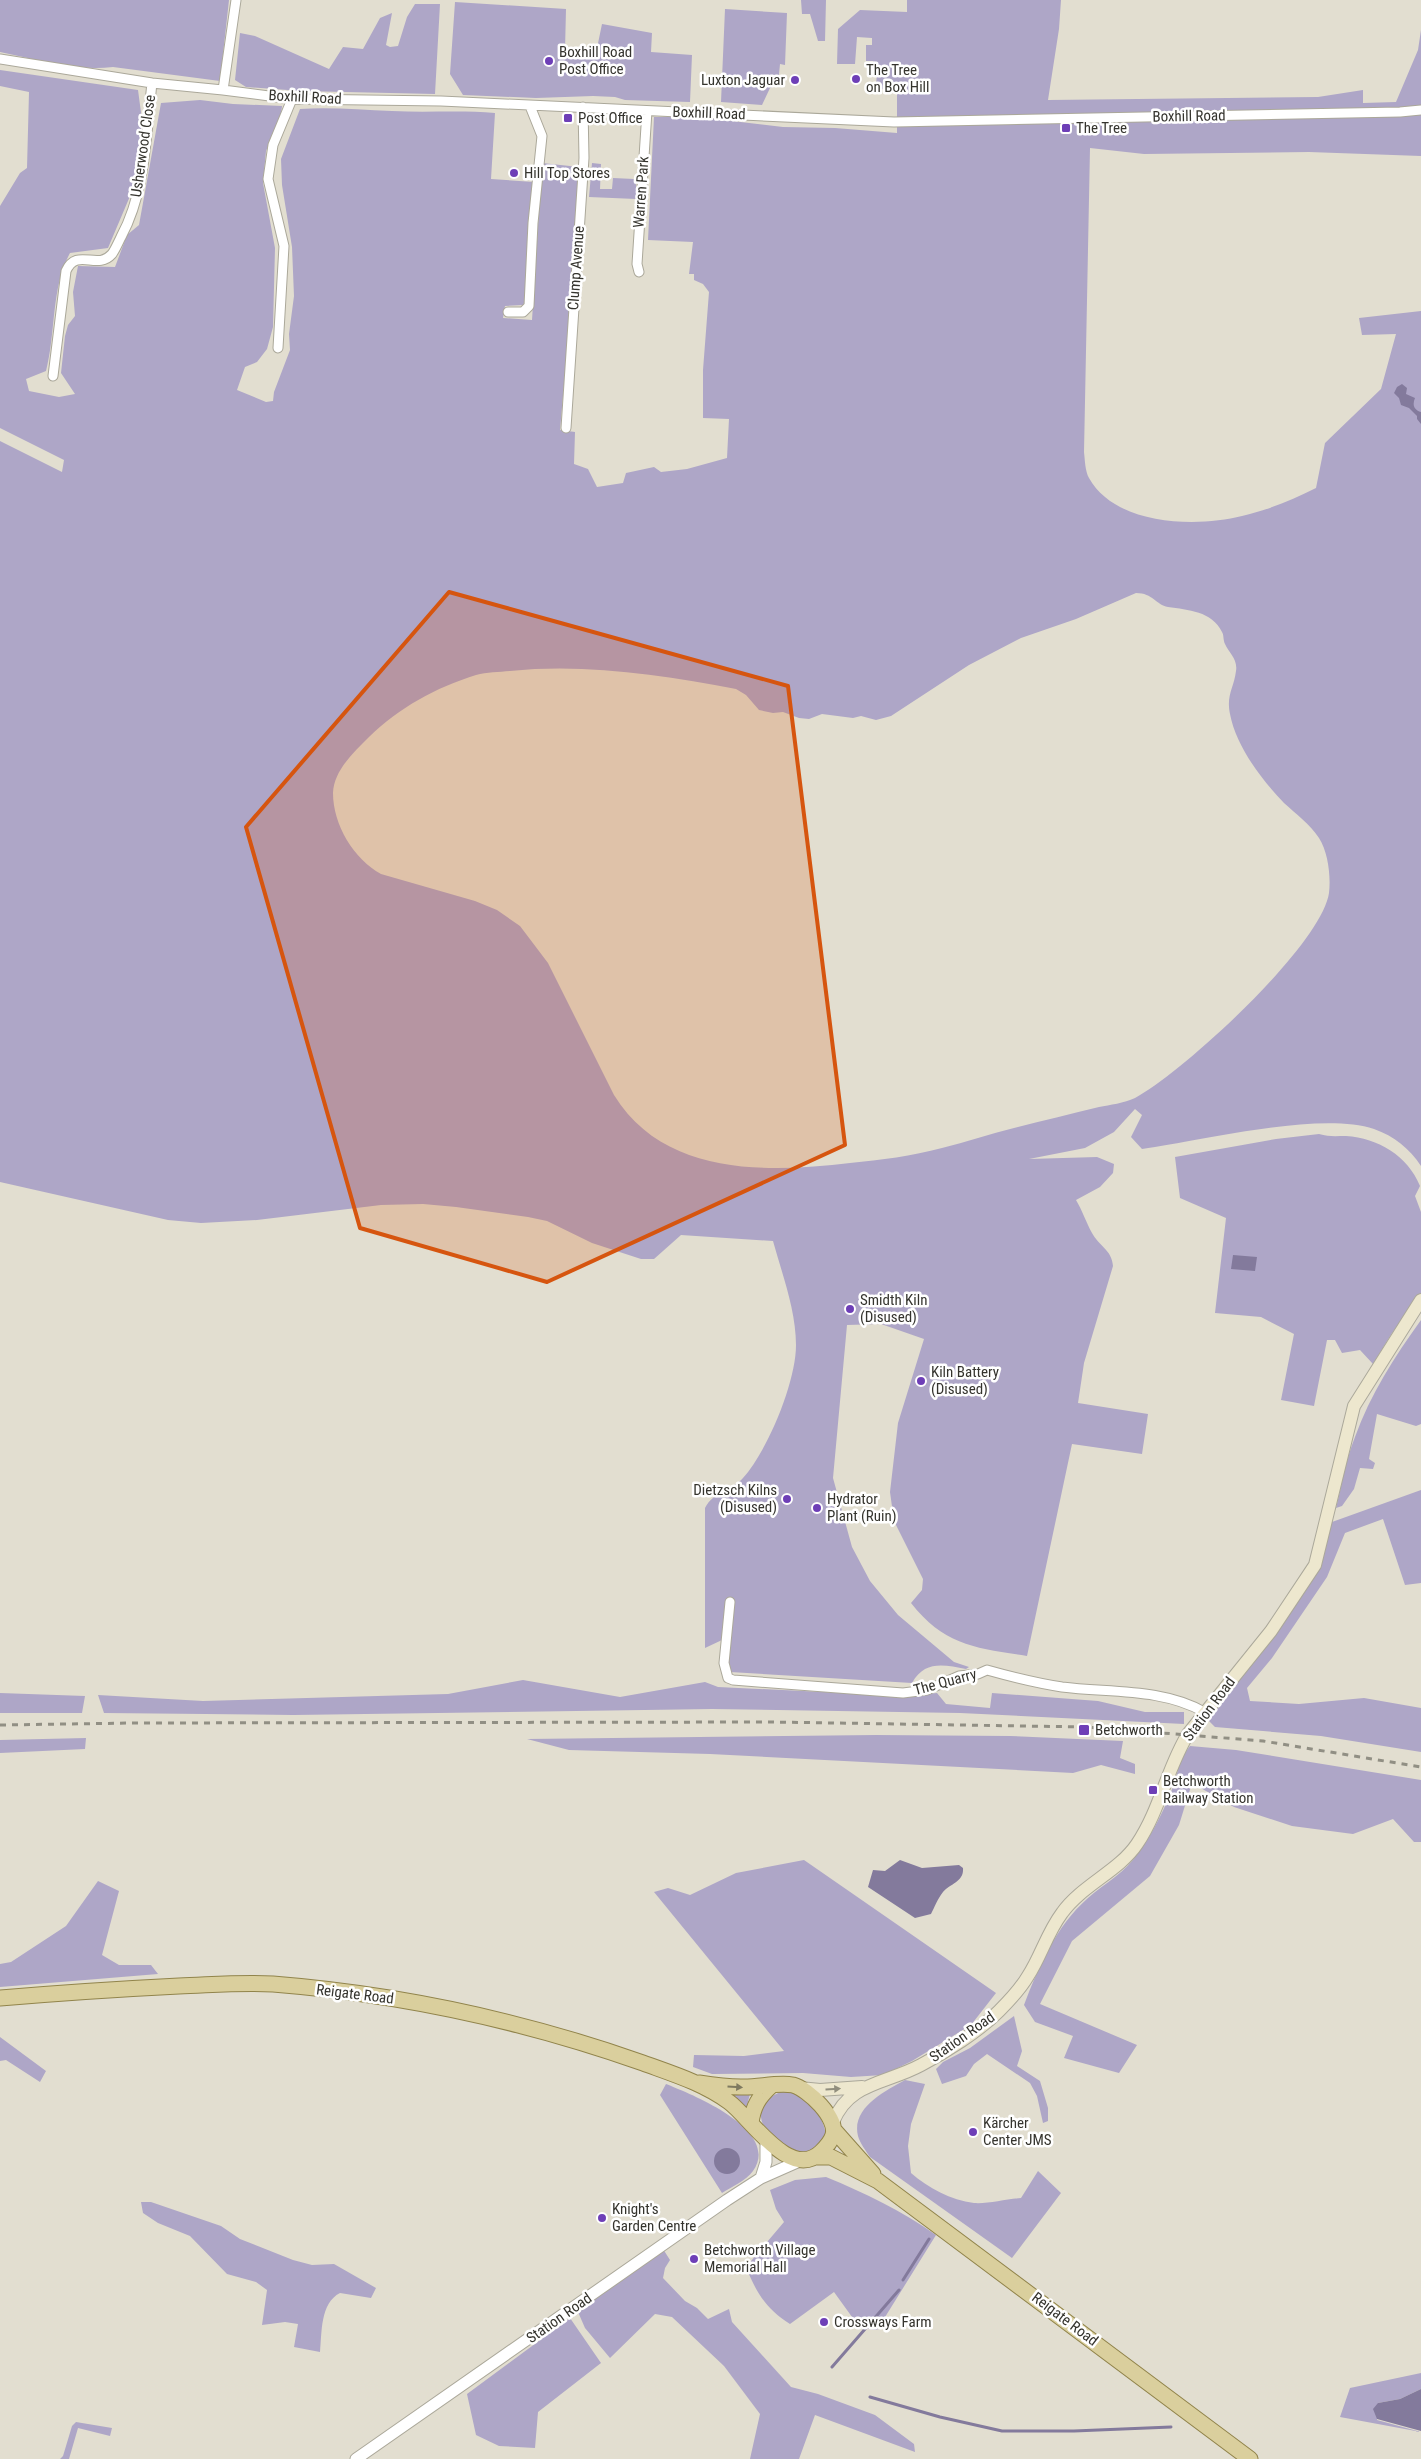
<svg xmlns="http://www.w3.org/2000/svg" width="1421" height="2459" font-family="'Roboto Condensed',sans-serif">
<style>
.green{fill:#aea6c7;fill-rule:evenodd}
.water{fill:#837a9c}
.lines{fill:none;stroke-linecap:round;stroke-linejoin:round}
.stream{stroke:#837a9c;stroke-width:3}
.minor-casing{stroke:#aba89a;stroke-width:11}
.tertiary-casing{stroke:#aba89a;stroke-width:13}
.secondary-casing{stroke:#aba89a;stroke-width:14}
.primary-casing{stroke:#91844b;stroke-width:17}
.minor{stroke:#fff;stroke-width:9}
.tertiary{stroke:#fff;stroke-width:11}
.secondary{stroke:#ede7ce;stroke-width:12}
.primary{stroke:#dacf9d;stroke-width:15}
.rail{stroke:#918f84;stroke-width:3;stroke-dasharray:6 6;stroke-linecap:butt}
.oneway{fill:#7f7a60}
.oneway2{fill:#918e7e}
.marked{fill:#d6550f;fill-opacity:0.2;stroke:#d6550f;stroke-width:4;stroke-linejoin:round}
.poi-dot{fill:#6e3fb7;stroke:#fff;stroke-width:2}
.labels{text-anchor:middle;stroke-width:5;stroke-linejoin:round;paint-order:stroke}
.poi-label{font-size:15px;fill:#35342e;stroke:#fff;text-anchor:start}
.street-label{font-size:15px;fill:#35342e;stroke:#fff}
</style>
<rect width="100%" height="100%" fill="#e2ded0"/>
<path class="green" d="M0,0H229L220,81L113,67C76,72 36,59 0,52Z
M801,0H826L825,41H818L810,14H802Z
M907,0H1061L1059,29L1048,100L1318,97L1363,90V103L1396,102L1418,50L1421,30V156L1309,152L1144,154L1090,148L1084,452C1085,460 1085,471 1089,478C1115,525 1195,528 1242,516C1268,510 1292,500 1316,488L1325,443L1381,389L1396,334L1362,335L1359,318L1421,311V1166C1410,1149 1394,1136 1374,1129C1318,1111 1202,1141 1142,1149L1131,1137L1142,1115L1135,1109L1114,1132L1085,1148L1029,1159L1097,1157L1114,1164L1113,1173L1100,1187L1076,1200C1082,1210 1087,1224 1092,1233C1099,1246 1112,1250 1113,1266L1084,1363L1078,1403L1148,1414L1142,1454L1072,1444L1027,1656C976,1648 945,1646 911,1603L922,1590L923,1579L894,1521L890,1492L898,1423L924,1339L881,1324L847,1325L833,1478L852,1547L870,1581L898,1615L954,1662L969,1667L966,1669C944,1665 925,1660 912,1683L730,1672L728,1652L735,1600H726L722,1640L705,1648V1508C713,1492 732,1490 743,1478C768,1450 796,1382 796,1345C796,1310 782,1274 773,1241L681,1235L654,1259H641L592,1243L547,1221L528,1217L456,1207L423,1204L381,1205L257,1220L201,1223L168,1220L0,1182V441L62,472L64,460L0,428V206L20,173L27,168L29,92L0,86V70L138,90L142,120L136,182L108,248L70,253C51,287 56,333 46,371L26,379L29,391L59,397L75,394L61,373L65,336L68,325L75,316L73,292L78,266L115,267L127,235L139,225L161,103L200,100L233,104L282,106L281,115L266,151L263,183L275,248L273,327L267,349L257,362L245,367L237,390L266,402L273,401L274,392L290,350L289,334L294,296L292,247L282,185L281,159L300,109C331,107 361,110 392,111C426,113 461,110 495,113L491,179L534,182L530,213L526,300L523,305L505,306L503,318L532,320L542,163L579,167L571,305L560,430L575,432L574,464L588,469L597,487L623,483L626,473L654,467L661,472L687,469L727,458L729,419L703,418V370L709,292L703,284L694,280V274H689L693,242L648,240L654,117H698L783,127L835,128L897,133V94L876,87L877,71L872,70L873,61H866V45H872V38L857,37L855,64H837L838,29L860,10L907,12ZM1136,593C1153,593 1156,605 1168,607C1188,610 1212,611 1222,632C1224,635 1223,640 1225,644C1229,653 1238,659 1236,671C1234,688 1226,695 1230,714C1236,746 1261,779 1284,803C1296,814 1310,824 1319,838C1328,852 1331,876 1329,893C1321,946 1183,1072 1135,1098C1124,1103 1110,1105 1099,1107C1071,1114 1042,1121 1014,1128C990,1134 966,1142 942,1148C912,1156 881,1160 850,1163C766,1173 664,1176 614,1095L548,963L520,926L497,910L475,901L381,874C354,859 333,825 333,793C334,770 354,752 369,737C400,707 435,688 476,675C487,672 499,672 510,671C583,663 664,675 736,689L746,695L759,710L773,713L783,712L799,718L809,719L822,714L853,718L861,716L876,720L891,716L969,665L1021,638L1076,619Z
M455,2L566,9L565,50L596,53L602,24L652,33L651,52L692,55L690,102L625,100L615,97L593,96L536,98L463,95L450,74Z
M415,4H440L435,94L301,91L246,87L235,80L240,33L255,36L329,69L343,47L363,49L380,18L392,13L386,45L390,47L398,46L407,17Z
M725,9L787,13L785,65L780,64L778,85L770,88L762,105L721,102Z
M592,163L601,164L600,189H612L613,178L634,179L636,185V199L589,197Z
M1319,1134C1329,1137 1336,1136 1346,1136C1378,1138 1408,1156 1420,1186L1415,1196L1421,1212V1294L1392,1333L1373,1364L1360,1350L1342,1353L1335,1340H1327L1314,1406L1281,1400L1294,1334L1261,1317L1215,1313L1226,1218L1180,1198L1175,1157L1276,1139Z
M1421,1320V1424L1416,1426L1377,1414L1369,1459L1375,1463L1373,1469L1360,1468L1354,1489L1342,1506L1336,1508C1342,1484 1346,1459 1355,1437C1370,1395 1395,1356 1421,1320Z
M1421,1490V1583L1405,1585L1383,1519L1345,1533L1327,1577L1272,1658L1247,1688L1250,1701L1299,1704L1364,1698L1421,1708V1752L1321,1736L1215,1727L1205,1717L1275,1634L1332,1522Z
M523,1680L620,1697L705,1682L718,1687L906,1696L937,1693L946,1704L990,1708L992,1693L1098,1701L1145,1712H1184V1724L960,1713L712,1709L293,1715L104,1713L98,1695L203,1701L448,1694Z
M0,1693L85,1696L82,1713H0Z
M876,1735L1010,1736L1123,1741L1120,1758L1135,1764V1774L1101,1765L1073,1773L710,1754L569,1750L527,1739Z
M86,1738L85,1749L0,1753V1740Z
M1190,1746L1236,1750L1421,1780V1842H1414L1393,1819L1353,1834L1292,1826L1234,1807L1192,1783L1179,1825L1150,1876L1072,1941L1040,2004L1137,2045L1119,2073L1064,2058L1073,2036L1035,2022L1024,2005C1039,1966 1056,1926 1088,1898C1105,1883 1126,1872 1139,1852C1153,1833 1166,1806 1174,1784C1179,1768 1179,1760 1190,1746Z
M804,1860L996,1993L971,2025L912,2061L883,2075L851,2077L803,2073L712,2074L693,2067L694,2055L744,2056L784,2051L654,1892L668,1888L690,1895L736,1873Z
M98,1881L119,1891L102,1955L119,1965H151L158,1974L0,1987V1964L11,1962L66,1926Z
M1014,2016L1022,2051L1017,2066L1040,2081L1048,2108V2121L1043,2123L1037,2096L1030,2083L987,2054L974,2064L966,2076L942,2084L936,2069L943,2062L970,2048Z
M0,2037L46,2071L40,2082L6,2060L0,2061Z
M905,2080L925,2084L911,2124L908,2146L911,2173C928,2188 951,2200 974,2203C988,2204 1006,2199 1021,2198L1038,2171L1061,2193L1012,2258L870,2157C866,2151 860,2143 858,2136C851,2108 885,2091 905,2080Z
M666,2084C691,2094 782,2130 753,2171C746,2181 731,2187 722,2193L660,2095Z
M786,2090C807,2097 824,2114 826,2136C822,2142 817,2149 809,2151C779,2158 731,2107 786,2090Z
M730,2093L750,2094L746,2109L729,2095Z
M826,2177C865,2193 902,2211 936,2235L877,2330L860,2328L834,2292L790,2324C766,2309 756,2292 746,2267L784,2222L776,2209L770,2190L795,2180Z
M141,2202H151L221,2226L240,2239L293,2260L312,2265L334,2264L376,2288L371,2298L340,2293C320,2303 322,2333 320,2352L294,2347L298,2324L285,2322L262,2325L267,2290L256,2282L227,2274L190,2236L158,2223L143,2213Z
M663,2249L670,2260L665,2268L663,2278L685,2301L697,2308L708,2319L729,2309L732,2322L791,2387L818,2394L875,2415L914,2444L915,2452L815,2415L799,2459H750L760,2414L724,2366L672,2317L655,2314L610,2358L585,2328L578,2312Z
M570,2318L601,2363L538,2412L535,2448L499,2446L476,2435L467,2394Z
M1421,2373V2389L1400,2399L1378,2403L1377,2420L1421,2432L1340,2417L1350,2388Z
M76,2422L112,2428L110,2436L78,2428L69,2459H60L63,2456L72,2426Z"/>
<path class="water" d="M1402,384L1407,388L1406,394L1415,398C1412,405 1414,410 1421,412V424L1417,419V416L1409,408L1401,405L1399,398L1394,393L1397,387Z
M1233,1255L1257,1257L1255,1271L1231,1269Z
M900,1860L922,1868L959,1865L963,1868C964,1882 951,1883 943,1892C938,1898 934,1908 931,1914L915,1918L868,1887L873,1870L885,1871Z
M714 2161a13 13 0 1 1 26 0a13 13 0 1 1-26 0Z
M1421,2389V2431L1377,2419L1373,2409L1378,2403L1400,2399Z"/>
<g class="lines">
<path class="stream" d="M903,2280L929,2239
M832,2367L899,2290
M870,2397L940,2417L1002,2431H1074L1171,2427"/>
<g class="minor-casing">
<path id="minor" d="M0,59L152,83L223,90L292,99L441,101L894,122L1400,112L1421,110
M223,90L236,0
M639,272L637,264L647,111
M508,312H523L529,306L533,223L542,136L530,106
M278,348L284,246L268,179L273,145L292,99
M53,376L66,271C77,247 97,271 112,254C115,250 118,243 121,237C146,191 146,135 152,83
M566,428L584,158L583,107
M730,1602L724,1663L728,1678L733,1680L903,1693L927,1690L959,1676L978,1674L987,1670C1012,1677 1036,1683 1062,1687C1109,1693 1162,1688 1204,1712"/>
</g>
<g class="tertiary-casing">
<path id="tertiary" d="M761,2178L766,2162V2141
M356,2459L727,2200L761,2178L804,2159"/>
</g>
<g class="secondary-casing">
<path id="secondary" d="M800,2088L820,2090L862,2087
M833,2122C849,2082 886,2084 921,2065C946,2052 979,2031 999,2011C1009,2001 1021,1988 1028,1976C1041,1956 1047,1933 1062,1913C1082,1885 1119,1871 1137,1844C1160,1810 1167,1768 1188,1734L1271,1631L1315,1565L1354,1406L1421,1300"/>
</g>
<g class="primary-casing">
<path id="primary" d="M0,1998C60,1993 119,1989 179,1986C210,1985 242,1982 273,1984C399,1994 524,2021 643,2063C673,2074 703,2083 729,2102C750,2117 790,2182 821,2152C826,2147 831,2142 833,2135C838,2118 808,2089 793,2085C777,2082 757,2088 741,2087C727,2087 712,2085 699,2083
M751,2123C753,2106 759,2097 771,2086
M834,2130L873,2174
M816,2157H831L878,2181L1250,2459"/>
</g>
<use href="#minor" class="minor"/>
<use href="#tertiary" class="tertiary"/>
<use href="#secondary" class="secondary"/>
<use href="#primary" class="primary"/>
<path class="rail" d="M0,1725L133,1723L772,1722L1086,1727L1263,1741L1421,1767"/>
</g>
<defs><path id="oneway-solid" d="M-6-.8H1V-3.2L6.5 0L1 3.2V.8H-6Z" transform="scale(1.25)"/></defs>
<use class="oneway" href="#oneway-solid" transform="translate(735 2087) rotate(4)"/>
<use class="oneway2" href="#oneway-solid" transform="translate(833 2089) rotate(-3)"/>
<path class="marked" d="M449,592L788,686L845,1145L547,1282L360,1228L246,827Z"/>
<g class="poi-dot">
<circle cx="549" cy="61" r="5"/>
<circle cx="856" cy="79" r="5"/>
<circle cx="795" cy="80" r="5"/>
<rect x="563" y="113" width="10" height="10" rx="2.5"/>
<rect x="1061" y="123" width="10" height="10" rx="2.5"/>
<circle cx="514" cy="173" r="5"/>
<circle cx="850" cy="1309" r="5"/>
<circle cx="921" cy="1381" r="5"/>
<circle cx="787" cy="1499" r="5"/>
<circle cx="817" cy="1508" r="5"/>
<rect x="1078" y="1724" width="12" height="12" rx="2.5"/>
<rect x="1148" y="1785" width="10" height="10" rx="2.5"/>
<circle cx="973" cy="2132" r="5"/>
<circle cx="602" cy="2218" r="5"/>
<circle cx="694" cy="2259" r="5"/>
<circle cx="824" cy="2322" r="5"/>
</g>
<g class="labels">
<g class="poi-label">
<text x="559" y="57">Boxhill Road<tspan x="559" dy="17">Post Office</tspan></text>
<text x="866" y="75">The Tree<tspan x="866" dy="17">on Box Hill</tspan></text>
<text x="785" y="85" text-anchor="end">Luxton Jaguar</text>
<text x="578" y="123">Post Office</text>
<text x="1076" y="133">The Tree</text>
<text x="524" y="178">Hill Top Stores</text>
<text x="860" y="1305">Smidth Kiln<tspan x="860" dy="17">(Disused)</tspan></text>
<text x="931" y="1377">Kiln Battery<tspan x="931" dy="17">(Disused)</tspan></text>
<text x="777" y="1495" text-anchor="end">Dietzsch Kilns<tspan x="777" dy="17">(Disused)</tspan></text>
<text x="827" y="1504">Hydrator<tspan x="827" dy="17">Plant (Ruin)</tspan></text>
<text x="1095" y="1735">Betchworth</text>
<text x="1163" y="1786">Betchworth<tspan x="1163" dy="17">Railway Station</tspan></text>
<text x="983" y="2128">Kärcher<tspan x="983" dy="17">Center JMS</tspan></text>
<text x="612" y="2214">Knight's<tspan x="612" dy="17">Garden Centre</tspan></text>
<text x="704" y="2255">Betchworth Village<tspan x="704" dy="17">Memorial Hall</tspan></text>
<text x="834" y="2327">Crossways Farm</text>
</g>
<g class="street-label">
<text transform="translate(305 97) rotate(3)" y="5">Boxhill Road</text>
<text transform="translate(709 113) rotate(2)" y="5">Boxhill Road</text>
<text transform="translate(1189 116) rotate(-1)" y="5">Boxhill Road</text>
<text transform="translate(143 146) rotate(-82)" y="5">Usherwood Close</text>
<text transform="translate(641 192) rotate(-86)" y="5">Warren Park</text>
<text transform="translate(576 268) rotate(-86)" y="5">Clump Avenue</text>
<text transform="translate(945 1682) rotate(-15)" y="5">The Quarry</text>
<text transform="translate(1209 1709) rotate(-53)" y="5">Station Road</text>
<text transform="translate(355 1994) rotate(7)" y="5">Reigate Road</text>
<text transform="translate(962 2037) rotate(-35)" y="5">Station Road</text>
<text transform="translate(559 2318) rotate(-35)" y="5">Station Road</text>
<text transform="translate(1065 2319) rotate(37)" y="5">Reigate Road</text>
</g>
</g>
</svg>
